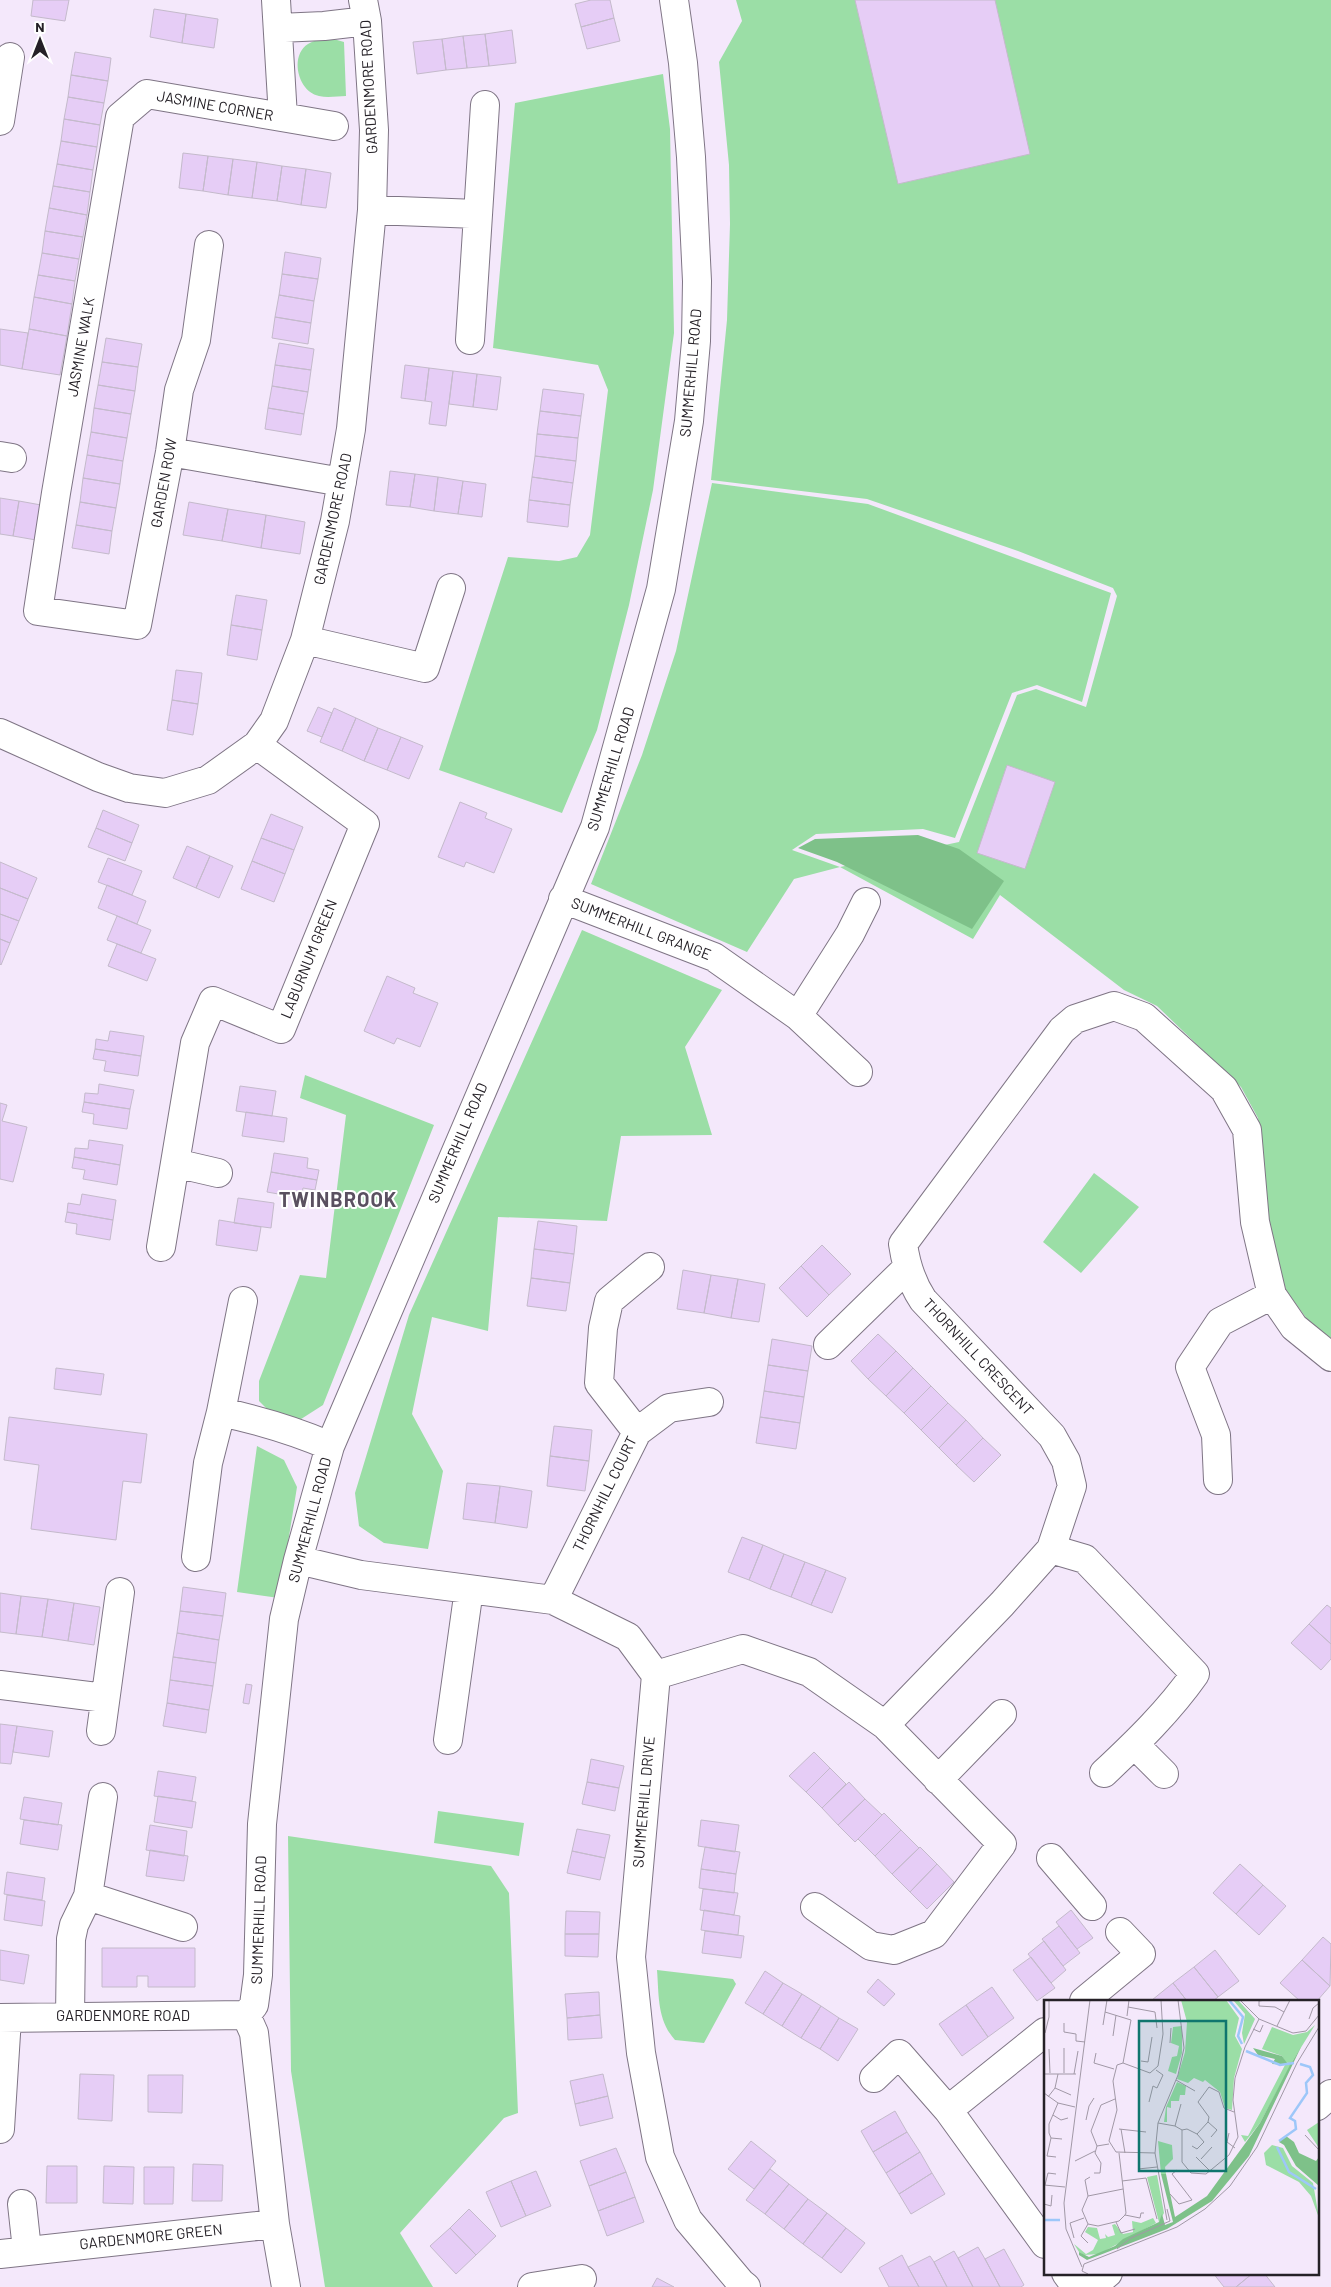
<svg xmlns="http://www.w3.org/2000/svg" width="1331" height="2287" font-family="Barlow,sans-serif">
<style>
.green{fill:#9bdea6}
.forest{fill:#7ec189}
.building{fill:#e6cdf6;stroke:#c4bacb}
.lines{fill:none;stroke-linecap:round;stroke-linejoin:round}
.minor-casing{stroke:#7f7585;stroke-width:30}
.minor{stroke:#fff;stroke-width:28}
.labels{text-anchor:middle;stroke-width:4;stroke-linejoin:round;paint-order:stroke}
.street-label{font-size:15px;fill:#252127;stroke:#fff}
.district-label{font-size:20px;font-weight:bold;letter-spacing:1px;fill:#5a5060;stroke:#fff}
.inset-river{fill:none;stroke:#9dc7f9;stroke-width:2.5}
.inset-road{fill:none;stroke:#a198a6;stroke-width:1}
.view{fill:#0f766e;fill-opacity:0.15;stroke:#0f766e;stroke-width:2.5}
.inset-edge{fill:none;stroke:#252127;stroke-width:2.5}
</style>
<rect width="100%" height="100%" fill="#f4e8fb"/>
<path class="green" d="M736,0H1331V1338L1314,1329L1286,1290L1270,1235L1258,1118L1241,1087L1157,1006L1124,990L1000,895L973,939L840,867L794,879L747,952L591,884L642,755L676,651L712,483L868,504L1111,593L1082,702L1037,685L1012,693L955,838L923,829L816,834L792,850L840,867L959,842L1017,695L1036,689L1086,707L1117,596L1113,588L1018,551L867,499L711,480L727,320L730,224L729,165L719,62L742,21Z
M330,38L344,42L346,96C338,96 328,98 319,96C298,92 289,56 308,44C314,40 323,39 330,38Z
M663,74L670,129L674,333L653,490L629,605L597,730L562,813L439,770L508,557L559,561L577,557L590,535L608,390L598,365L493,348L515,103Z
M582,930L722,990L685,1047L712,1135L621,1136L607,1221L498,1217L488,1331L432,1317L412,1414L443,1471L428,1549L384,1543L359,1526L355,1493L409,1315Z
M305,1075L434,1125L323,1405L298,1421L275,1417L259,1401V1381L300,1275L326,1278L346,1115L300,1098Z
M1094,1173L1139,1207L1081,1273L1043,1242Z
M257,1446L284,1460L297,1487L279,1598L237,1592Z
M438,1811L524,1823L519,1856L434,1843Z
M288,1836L491,1866L509,1893L518,2113L504,2118L400,2233L433,2287H325L291,2071Z
M657,1970L733,1979L736,1984L704,2043L675,2040C657,2020 659,1995 657,1970Z"/>
<path class="forest" d="M918,835L959,849L1004,881L972,929L837,862L798,848L815,839Z"/>
<path class="building" d="M33,0H69L65,21L31,16Z
M591,0H610L614,18L581,27L575,4Z
M855,0H995L1030,154L898,184Z
M154,9L186,14L182,43L150,37Z
M186,14L218,19L214,48L182,43Z
M614,18L620,41L587,49L581,27Z
M512,30L516,63L489,66L485,34Z
M485,34L489,66L467,68L463,36Z
M463,36L467,68L446,70L442,39Z
M442,39L446,70L417,74L413,42Z
M75,52L111,58L108,81L71,75Z
M71,75L108,81L104,103L68,97Z
M68,97L104,103L100,125L64,119Z
M64,119L100,125L97,147L61,141Z
M61,141L97,147L93,170L57,164Z
M183,153L208,156L203,191L179,188Z
M208,156L233,159L228,195L203,191Z
M233,159L257,162L252,198L228,195Z
M257,162L282,166L277,201L252,198Z
M57,164L93,170L90,192L53,186Z
M282,166L306,169L301,205L277,201Z
M306,169L331,173L326,208L301,205Z
M53,186L90,192L87,215L49,208Z
M49,208L87,215L83,237L45,231Z
M45,231L83,237L79,259L42,253Z
M285,252L321,258L318,279L282,274Z
M42,253L79,259L75,281L38,275Z
M282,274L318,279L314,301L279,295Z
M38,275L75,281L72,304L34,297Z
M279,295L314,301L311,323L275,317Z
M34,297L72,304L67,336L29,329Z
M275,317L311,323L308,344L272,338Z
M0,329L28,333L22,369L0,365Z
M29,329L67,336L60,375L22,369Z
M106,338L142,344L138,367L102,362Z
M279,343L314,349L311,370L275,365Z
M102,362L138,367L135,391L98,385Z
M275,365L311,370L308,392L272,386Z
M405,365L429,368L425,401L401,398Z
M429,368L453,371L446,426L429,424L432,402L425,401Z
M453,371L477,374L473,407L449,404Z
M477,374L501,377L497,410L473,407Z
M98,385L135,391L131,414L94,408Z
M272,386L308,392L304,414L268,408Z
M543,389L584,394L581,416L540,411Z
M94,408L131,414L127,438L91,432Z
M268,408L304,414L301,435L265,429Z
M540,411L581,416L578,438L537,434Z
M91,432L127,438L123,461L87,455Z
M537,434L578,438L576,461L535,456Z
M87,455L123,461L120,484L83,478Z
M535,456L576,461L573,483L532,477Z
M390,471L415,474L410,507L386,505Z
M415,474L438,477L434,511L410,507Z
M438,477L463,481L458,514L434,511Z
M532,477L573,483L570,505L529,500Z
M83,478L120,484L116,508L80,502Z
M463,481L486,484L482,517L458,514Z
M0,498L19,501L13,536L0,534Z
M529,500L570,505L568,527L527,522Z
M19,501L41,505L36,540L13,536Z
M80,502L116,508L112,531L76,525Z
M189,502L228,509L222,541L183,535Z
M228,509L266,515L261,548L222,541Z
M266,515L305,522L300,554L261,548Z
M76,525L112,531L109,554L72,548Z
M236,595L267,600L262,630L231,625Z
M231,625L262,630L257,660L227,655Z
M176,670L202,673L198,704L172,700Z
M172,700L198,704L193,735L167,730Z
M318,707L332,713L322,737L307,731Z
M334,708L356,718L342,751L320,742Z
M356,718L378,728L364,761L342,751Z
M378,728L401,737L387,770L364,761Z
M401,737L423,746L409,779L387,770Z
M1007,765L1055,782L1025,869L977,853Z
M460,802L487,813L485,818L512,829L494,873L466,862L464,867L438,857Z
M103,810L139,825L132,843L96,828Z
M271,814L303,827L294,850L261,838Z
M96,828L132,843L125,861L88,847Z
M261,838L294,850L285,874L252,861Z
M187,846L210,856L196,888L173,878Z
M210,856L233,866L219,898L196,888Z
M108,858L142,871L132,895L98,882Z
M252,861L285,874L274,902L241,889Z
M0,862L37,878L28,899L0,888Z
M107,885L146,901L137,924L98,908Z
M0,888L28,899L19,921L0,914Z
M0,914L19,921L10,943L0,939Z
M117,916L151,930L141,953L107,940Z
M0,939L10,943L1,965L0,964Z
M117,944L156,959L147,981L108,966Z
M387,976L415,988L413,993L438,1003L420,1047L397,1038L394,1044L364,1031Z
M110,1031L144,1036L141,1056L95,1049L96,1039L108,1041Z
M95,1049L141,1056L138,1076L104,1071L106,1061L93,1059Z
M99,1084L134,1090L130,1109L84,1102L85,1093L98,1094Z
M240,1086L276,1091L272,1116L236,1111Z
M84,1102L130,1109L127,1129L93,1124L94,1114L82,1112Z
M0,1103L7,1105L2,1121L27,1127L13,1182L0,1179Z
M246,1112L287,1118L284,1142L242,1136Z
M89,1140L123,1145L120,1165L74,1157L75,1148L88,1149Z
M274,1153L308,1158L307,1168L319,1170L317,1180L271,1172Z
M74,1157L120,1165L117,1185L83,1179L85,1170L72,1168Z
M271,1172L317,1180L315,1190L303,1188L301,1198L267,1192Z
M82,1194L116,1200L113,1220L67,1212L68,1203L80,1205Z
M238,1198L274,1203L271,1228L234,1223Z
M67,1212L113,1220L110,1240L76,1234L77,1224L65,1222Z
M219,1220L261,1227L257,1251L216,1245Z
M538,1221L577,1226L574,1254L534,1249Z
M822,1245L851,1274L829,1295L801,1266Z
M534,1249L574,1254L570,1283L531,1278Z
M801,1266L829,1295L807,1317L779,1288Z
M683,1270L711,1275L704,1313L677,1309Z
M711,1275L738,1279L731,1318L704,1313Z
M531,1278L570,1283L566,1311L527,1306Z
M738,1279L765,1284L759,1322L731,1318Z
M878,1334L896,1351L868,1379L851,1361Z
M772,1339L812,1346L808,1371L768,1365Z
M896,1351L913,1368L886,1396L868,1379Z
M768,1365L808,1371L804,1397L764,1391Z
M56,1368L104,1374L101,1395L54,1389Z
M913,1368L931,1386L904,1413L886,1396Z
M931,1386L948,1403L921,1430L904,1413Z
M764,1391L804,1397L800,1423L760,1417Z
M948,1403L966,1420L939,1448L921,1430Z
M9,1417L147,1434L141,1483L123,1481L116,1540L31,1529L39,1465L4,1460Z
M760,1417L800,1423L796,1449L756,1443Z
M966,1420L983,1438L956,1465L939,1448Z
M554,1426L592,1430L589,1461L550,1456Z
M983,1438L1001,1455L974,1482L956,1465Z
M550,1456L589,1461L585,1491L547,1486Z
M467,1483L500,1486L495,1523L463,1519Z
M500,1486L532,1491L527,1528L495,1523Z
M742,1537L763,1545L749,1580L728,1572Z
M763,1545L784,1554L770,1589L749,1580Z
M784,1554L805,1562L791,1597L770,1589Z
M805,1562L826,1570L811,1605L791,1597Z
M826,1570L846,1578L832,1613L811,1605Z
M183,1587L226,1593L223,1616L180,1611Z
M0,1593L21,1596L16,1634L0,1632Z
M21,1596L48,1599L42,1637L16,1634Z
M48,1599L74,1603L68,1641L42,1637Z
M74,1603L100,1607L94,1645L68,1641Z
M1327,1605L1331,1608V1644L1309,1624Z
M180,1611L223,1616L219,1640L177,1633Z
M1309,1624L1331,1644V1659L1321,1670L1291,1643Z
M177,1633L219,1640L216,1663L173,1657Z
M173,1657L216,1663L213,1686L170,1680Z
M170,1680L213,1686L209,1710L167,1703Z
M246,1684L252,1685L249,1704L243,1703Z
M167,1703L209,1710L206,1733L163,1726Z
M0,1724L17,1726L11,1764L0,1763Z
M17,1726L53,1731L49,1757L13,1752Z
M814,1752L830,1768L806,1792L789,1776Z
M591,1759L624,1766L619,1788L587,1782Z
M830,1768L846,1784L822,1808L806,1792Z
M158,1771L196,1777L192,1801L154,1796Z
M587,1782L619,1788L615,1811L582,1804Z
M849,1782L865,1799L838,1825L822,1808Z
M158,1796L196,1802L192,1828L154,1822Z
M24,1797L62,1803L58,1825L20,1819Z
M865,1799L882,1815L855,1842L838,1825Z
M884,1813L901,1830L875,1856L858,1839Z
M24,1820L62,1825L58,1850L20,1844Z
M701,1820L739,1825L735,1852L698,1846Z
M150,1825L187,1831L184,1856L146,1850Z
M577,1829L610,1835L605,1858L572,1851Z
M901,1830L919,1848L892,1874L875,1856Z
M705,1847L740,1852L736,1874L701,1869Z
M920,1847L937,1864L910,1892L892,1874Z
M150,1850L188,1856L184,1881L146,1876Z
M572,1851L605,1858L600,1880L567,1873Z
M937,1864L954,1882L927,1909L910,1892Z
M1240,1864L1263,1885L1236,1914L1213,1893Z
M701,1869L736,1874L734,1893L699,1888Z
M7,1872L45,1878L42,1900L4,1894Z
M1263,1885L1286,1906L1259,1935L1236,1914Z
M703,1889L738,1893L734,1915L700,1910Z
M7,1895L45,1901L42,1926L4,1920Z
M704,1910L740,1916L738,1935L701,1930Z
M1071,1910L1093,1938L1077,1949L1056,1922Z
M566,1911L600,1912L599,1934H565Z
M1059,1926L1080,1953L1063,1966L1042,1939Z
M705,1931L744,1936L741,1958L702,1953Z
M565,1934H599L598,1957L565,1956Z
M1323,1937L1331,1944L1330,1986L1302,1960Z
M1044,1941L1066,1970L1051,1983L1028,1954Z
M102,1948H195V1987H148V1976H137V1987H102Z
M0,1950L29,1955L24,1984L0,1980Z
M1215,1950L1239,1981L1218,1997L1194,1967Z
M1031,1957L1055,1988L1037,2001L1013,1970Z
M1302,1960L1330,1986L1317,2001H1300L1280,1983Z
M1194,1967L1218,1997L1213,2001H1187L1173,1983Z
M765,1971L783,1983L763,2014L745,2003Z
M878,1979L895,1994L884,2006L867,1992Z
M783,1983L802,1994L782,2026L763,2014Z
M1173,1983L1187,2001H1153L1152,2000Z
M992,1987L1014,2018L988,2037L966,2005Z
M599,1992L600,2015L567,2018L565,1994Z
M802,1994L821,2006L801,2038L782,2026Z
M966,2005L988,2037L962,2056L939,2024Z
M821,2006L839,2018L820,2049L801,2038Z
M600,2015L602,2038L568,2040L567,2018Z
M839,2018L858,2029L838,2061L820,2049Z
M80,2074L114,2075L112,2121L78,2119Z
M603,2074L608,2096L575,2104L570,2081Z
M148,2075H183L182,2113L148,2112Z
M608,2096L613,2118L580,2126L575,2104Z
M895,2111L907,2132L873,2152L861,2131Z
M907,2132L920,2152L886,2173L873,2152Z
M751,2141L776,2161L754,2189L728,2169Z
M616,2148L626,2172L589,2186L580,2161Z
M920,2152L932,2173L899,2194L886,2173Z
M193,2164L223,2165L222,2201H192Z
M47,2166H77V2203H46Z
M104,2166L134,2167L133,2204L103,2203Z
M144,2167H174L173,2204H144Z
M770,2169L789,2184L765,2214L746,2200Z
M536,2171L551,2206L526,2216L511,2181Z
M626,2172L635,2197L598,2211L589,2186Z
M932,2173L945,2194L911,2214L899,2194Z
M511,2181L526,2216L501,2227L486,2192Z
M789,2184L808,2199L784,2229L765,2214Z
M635,2197L644,2222L607,2236L598,2211Z
M808,2199L827,2213L803,2244L784,2229Z
M469,2209L496,2236L476,2255L450,2228Z
M827,2213L846,2228L822,2258L803,2244Z
M450,2228L476,2255L456,2274L430,2246Z
M846,2228L865,2243L841,2273L822,2258Z
M978,2247L985,2259L1000,2287H973L958,2258Z
M1004,2249L1024,2285L1021,2287H1000L985,2259Z
M954,2251L958,2258L973,2287H947L934,2262Z
M902,2255L908,2267L919,2287H889L879,2268Z
M930,2256L934,2262L947,2287H919L908,2267Z
M1213,2273H1253L1236,2287H1224Z
M1253,2273H1264L1275,2287H1236Z
M657,2278L674,2287H652Z"/>
<g class="lines">
<g class="minor-casing">
<path id="minor" d="M276,0L283,117
M279,28L324,26L367,21
M0,121L10,57
M372,210L477,214
M209,245L196,340L179,390L170,452L137,625L38,611L56,493L120,117L147,94L334,126
M470,340L485,105
M170,452L342,482
M0,456L12,458
M305,640L425,668L451,588
M0,733L98,777L129,788L165,793L208,780L257,745L274,721L305,640L335,521L351,429L372,210L374,130L367,21L363,0
M563,899L714,957L798,1016L858,1072
M798,1016L850,934L866,902
M175,1163L218,1173
M161,1247L195,1043L213,1001L281,1029L365,824L257,745
M828,1345L907,1268
M221,1412C258,1420 295,1431 330,1446
M637,1432L669,1408L709,1402
M1218,1480L1216,1435L1190,1367L1220,1322L1272,1295
M1051,1549L1085,1559L1195,1674C1169,1711 1137,1742 1104,1773
M196,1557L208,1463L221,1412L243,1301
M298,1560L361,1575L553,1600L628,1637L656,1675L631,1957L641,2053L660,2157L688,2220L741,2283L746,2287
M553,1600L637,1432L599,1383L603,1328L609,1301L650,1267
M656,1675L743,1649L809,1672L885,1725L1002,1604L1051,1549L1072,1486L1066,1461L1052,1436L923,1300C911,1282 906,1265 903,1244L1062,1030L1075,1019L1114,1006L1144,1017L1224,1089L1247,1130L1255,1222L1272,1295L1294,1327L1331,1357
M0,1685L105,1698
M101,1731L120,1592
M448,1740L469,1589
M1135,1745L1164,1774
M938,1780L1002,1714
M1051,1858L1092,1906
M88,1896L183,1927
M815,1907L871,1946L894,1950L934,1934L1002,1844L885,1725
M1084,2001L1141,1954L1120,1932
M246,2015L254,2005L258,1975L262,1824L284,1619L298,1560L330,1446L595,827L661,589L689,421L696,341L697,281L691,157L683,63L674,0
M246,2015L254,2033L275,2224L286,2287
M70,2017L71,1939L74,1925L88,1896L103,1797
M0,2018L246,2015
M874,2078L899,2054L948,2110L1045,2244
M1317,2106L1331,2094
M948,2110L1045,2032
M0,2129L7,2018
M22,2204L27,2250
M0,2254L275,2224
M1066,2273L1076,2287
M532,2287L582,2279
M1091,2287L1108,2273"/>
</g>
<use href="#minor" class="minor"/>
</g>
<g class="labels">
<g class="street-label">
<text transform="translate(369 87) rotate(-93)" y="5">GARDENMORE ROAD</text>
<text transform="translate(215 106) rotate(10)" y="5">JASMINE CORNER</text>
<text transform="translate(81 347) rotate(-80)" y="5">JASMINE WALK</text>
<text transform="translate(691 373) rotate(-85)" y="5">SUMMERHILL ROAD</text>
<text transform="translate(164 483) rotate(-80)" y="5">GARDEN ROW</text>
<text transform="translate(333 519) rotate(-78)" y="5">GARDENMORE ROAD</text>
<text transform="translate(611 769) rotate(-73)" y="5">SUMMERHILL ROAD</text>
<text transform="translate(641 929) rotate(21)" y="5">SUMMERHILL GRANGE</text>
<text transform="translate(309 959) rotate(-68)" y="5">LABURNUM GREEN</text>
<text transform="translate(458 1143) rotate(-67)" y="5">SUMMERHILL ROAD</text>
<text transform="translate(978 1357) rotate(47)" y="5">THORNHILL CRESCENT</text>
<text transform="translate(605 1494) rotate(-64)" y="5">THORNHILL COURT</text>
<text transform="translate(310 1520) rotate(-75)" y="5">SUMMERHILL ROAD</text>
<text transform="translate(644 1802) rotate(-85)" y="5">SUMMERHILL DRIVE</text>
<text transform="translate(259 1920) rotate(-88)" y="5">SUMMERHILL ROAD</text>
<text x="123" y="2021">GARDENMORE ROAD</text>
<text transform="translate(151 2237) rotate(-6)" y="5">GARDENMORE GREEN</text>
</g>
<g class="district-label">
<text x="338" y="1207">TWINBROOK</text>
</g>
</g>
<g transform="translate(1044 2000)">
<rect width="275" height="275" fill="#f4e8fb"/>
<path d="M137,0H182L195,18L191,36L198,49L190,78L188,110L181,108L176,92L161,80L159,82L150,78L144,83L133,79L141,52L143,22ZM189,0H194L211,19L200,44L198,33L201,14ZM271,25L248,62L242,63L238,56L218,49L228,27L249,35L263,32ZM138,26V53L132,74L124,71L128,57L133,56L135,46L127,43L129,27ZM241,65H247L216,123L201,142L197,135L204,136ZM133,82L142,86L141,95H136L135,101H127V108L123,107V122H120L122,107ZM275,122V148L263,130ZM114,141L128,145L129,159L121,167L122,174H117ZM228,145L239,148L248,166L269,183L275,218L267,196L255,182L222,165L220,153ZM113,175L120,213L115,222L103,177ZM109,218L112,223L55,254L40,255L35,252L30,244L42,254L49,250L54,240L41,232L44,227L53,228L56,239L62,238L61,234L64,237L71,235L68,225L71,224L79,234L89,232L88,221L97,223Z" fill="#9bdea6"/>
<path d="M257,47L205,156L168,201L123,229L43,260L35,255V252L45,257L71,246L79,239L115,222L118,214L121,225L129,222L117,174H122L131,217L163,196L216,123L246,65L228,64L231,59L214,55L209,48L238,56L243,63L248,62ZM242,136L250,142L255,153L272,161L275,157V186L252,166L240,145L235,142Z" fill="#7ec189"/>
<path class="inset-river" d="M185,0L199,17L194,36L198,44M202,51L236,65L250,63M235,141L252,129L251,121L246,118L263,93L262,83L269,75L266,67L256,64M233,147L245,172L272,189M0,220H16"/>
<path class="inset-road" d="M196,0L215,19L249,33L262,31L275,15M222,0L215,1V6L231,7L240,12M84,7L111,12L113,28M61,12L87,20L79,63M83,16L85,0M265,19L269,8L275,3M20,23V32L32,34V41L41,42M59,25L63,0M233,26L246,0M209,29L216,32L219,25M1,33L5,17V0M69,36L72,15M126,43L127,28M20,48V73M5,49L6,73M52,53L50,63L70,69M97,61L104,62L108,37M0,74H32M30,74L34,51M132,80L151,91M11,88L27,95M0,93L14,103L31,107M4,97L11,88L14,74M105,102L109,86L113,88L119,75L112,70M14,103L5,124V133L7,138L18,139M9,115L17,120L24,118M42,120L45,106L50,98M164,122L173,130L167,137M114,123L131,126L138,130V162L147,173L162,174L185,155L194,137L189,100L191,78L201,47L215,19M131,126L137,104M75,129L102,132M77,129L81,153M138,130L143,129L153,134L164,122L165,117L154,102L165,87L175,92L180,108L190,112M185,133L183,142L191,148M261,135L275,150M7,138L3,156L12,157M65,144L53,146L47,131L57,105L71,99M148,146L153,149L160,142L153,134M75,153L82,213L81,215L75,221L54,226L44,224L38,210L44,196L79,189M111,153L72,152L65,141L73,110L69,81L73,65L79,63L106,73L114,66L119,34L117,0M152,157L166,171M157,159L168,147M31,161L51,151M94,169L113,167M50,173H56L57,163L51,153L53,146M78,181L102,178L113,219M0,185L21,187M1,185L4,173L12,174M126,194L135,204L148,200L128,174L133,170M44,196L41,180L46,177M0,204L7,206L8,195M81,215L96,218L97,213H100M123,220L111,153L114,123L134,75L140,48L134,0M72,222L77,233L91,229M44,224L37,236L44,243M30,238L26,223L40,218M73,249L87,238L126,221L123,209M38,267L22,229L20,203L46,0M44,274L38,271L40,264L133,227L161,209L186,186L213,147L253,63L275,27"/>
<path class="view" d="M95,21H182V171H95Z"/>
<rect width="275" height="275" class="inset-edge"/>
</g>
<g transform="translate(40 40)" stroke="#ffffff" stroke-width="4" paint-order="stroke">
<path d="M0-4L9 19L0 12L-9 19Z" fill="#252127"/>
<text y="-8" font-size="14" font-weight="bold" text-anchor="middle" fill="#252127">N</text>
</g>
</svg>
